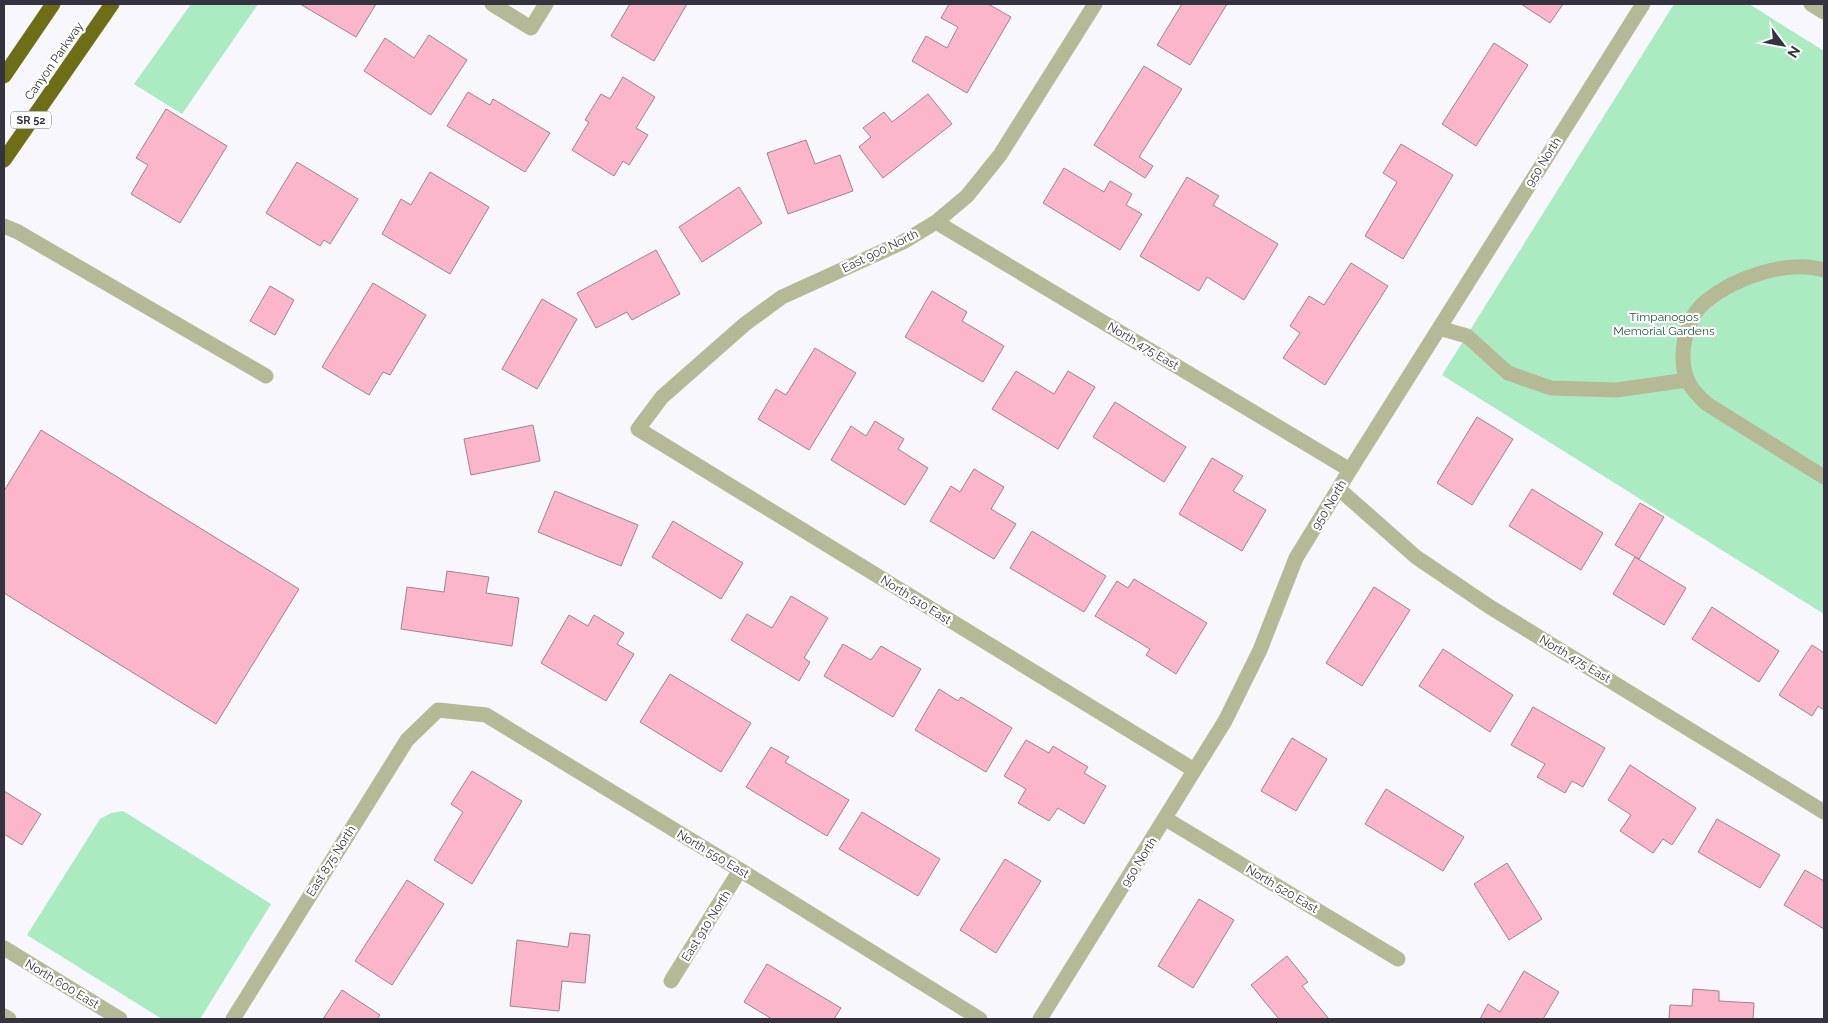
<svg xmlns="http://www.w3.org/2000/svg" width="1828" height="1023" font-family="Raleway,sans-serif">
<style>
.green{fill:#abebc2}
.building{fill:#fbb6cc;stroke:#a1828b}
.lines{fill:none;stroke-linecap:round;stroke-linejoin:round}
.minor{stroke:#b6b996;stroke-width:15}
.highway{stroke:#6d6e16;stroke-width:15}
.labels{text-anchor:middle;stroke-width:4.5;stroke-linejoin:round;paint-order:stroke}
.shield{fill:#fff;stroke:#727079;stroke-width:1}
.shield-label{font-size:11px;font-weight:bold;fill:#35333f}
.street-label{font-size:12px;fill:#35333f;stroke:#fff}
.park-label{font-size:12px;fill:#1d5838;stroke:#fff}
</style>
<rect width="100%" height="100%" fill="#f8f7fd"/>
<path class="green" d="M191,4H258L182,114L134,84Z
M1674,4H1749L1824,51V614L1442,375Z
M123,811L271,904L200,1019H162L27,935L100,819L111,813Z"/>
<path class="building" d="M300,4H376L356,37Z
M630,4H687L654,61L611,36Z
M949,4H988L1011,17L967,93L912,61L926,36L947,48L958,27L941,18Z
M1182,4H1227L1190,65L1157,45Z
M1521,4H1563L1550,23Z
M429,35L467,60L431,115L364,71L385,38L414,58Z
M1494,43L1528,65L1476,146L1442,124Z
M1144,66L1182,89L1139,157L1153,166L1145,178L1094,145Z
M623,77L655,97L636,128L648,135L629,165L623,161L614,176L572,150L589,122L585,120L601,94L610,99Z
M468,92L490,105L493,99L550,133L525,172L447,126Z
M928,94L952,124L883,178L859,147L871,137L863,128L884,112L892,122Z
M166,109L227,146L180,223L131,194L148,165L136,158Z
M806,140L815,164L840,155L853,191L788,214L767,153Z
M1401,144L1453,175L1403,259L1365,236L1397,182L1383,173Z
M297,162L358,199L330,244L324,240L320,246L266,213Z
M1064,168L1104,192L1110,181L1132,194L1126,205L1142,214L1120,250L1043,203Z
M430,172L489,207L450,274L382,234L401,199L411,205Z
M1187,177L1219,196L1213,205L1278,244L1244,300L1207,277L1199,291L1140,256Z
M739,187L762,223L702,262L679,227Z
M656,250L680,294L632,320L627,312L596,328L577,293Z
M1351,263L1388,286L1325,385L1283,358L1300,333L1290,326L1309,296L1324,305Z
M373,283L426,315L390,375L383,372L369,395L322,367Z
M270,286L294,300L275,335L250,321Z
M932,291L967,312L962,321L1004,346L983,382L905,337Z
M542,299L577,319L537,389L502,369Z
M815,348L856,373L809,450L758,419L776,389L786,395Z
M1016,371L1054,394L1068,371L1095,387L1058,449L992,409Z
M1115,402L1186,447L1164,482L1093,437Z
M1477,417L1513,439L1472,505L1437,483Z
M875,421L904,439L898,449L928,468L905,505L831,460L851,426L866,436Z
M533,425L540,461L471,475L464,439Z
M41,430L299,589L216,724L4,593V491Z
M1212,458L1243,476L1233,491L1266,510L1242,551L1179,514Z
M974,469L1004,487L991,509L1016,524L994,559L930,521L951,486L960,492Z
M1532,489L1603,533L1581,570L1509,526Z
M555,491L638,525L621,566L538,532Z
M1640,503L1664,517L1639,559L1615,545Z
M673,521L743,563L721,599L652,557Z
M1032,531L1106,576L1084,612L1010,568Z
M1635,557L1686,588L1664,625L1613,594Z
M447,571L489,577L486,593L519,598L512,646L401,629L407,587L444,592Z
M1134,579L1207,623L1176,674L1146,655L1150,649L1095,616L1117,581L1128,588Z
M1374,587L1410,610L1362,686L1326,663Z
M791,596L828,618L804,658L810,662L799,681L731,640L747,614L772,628Z
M1712,607L1779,651L1759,682L1692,639Z
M569,615L588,626L594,615L624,633L617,644L634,654L606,701L541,663Z
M843,644L871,660L881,646L921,669L893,717L824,676Z
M1812,645L1824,653V710L1818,706L1812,716L1779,695Z
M1443,649L1513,695L1490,732L1419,686Z
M670,674L751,723L721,772L640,722Z
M939,689L958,701L961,697L1012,728L986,772L915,730Z
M1533,707L1605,748L1583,787L1572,781L1565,793L1537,777L1545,764L1511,745Z
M1292,738L1327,759L1296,811L1261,791Z
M1026,740L1049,753L1053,746L1088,767L1084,773L1106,786L1084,824L1058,808L1049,821L1018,803L1026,789L1004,776Z
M771,747L789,757L785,762L849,800L827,836L746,787Z
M1630,765L1696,808L1672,845L1663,839L1653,853L1620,831L1631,815L1608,800Z
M472,771L522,801L472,884L434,860L463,812L451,804Z
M1386,789L1464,837L1443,871L1365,824Z
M4,791L41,814L22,845L4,834Z
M862,812L940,859L918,896L839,849Z
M1717,819L1780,855L1760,888L1698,852Z
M1005,859L1041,881L996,953L960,930Z
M1507,863L1542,919L1509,940L1474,884Z
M1805,870L1824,881V929L1784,905Z
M407,880L444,904L392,985L355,961Z
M1199,899L1234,920L1193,988L1158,966Z
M570,933L590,935L585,983L562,981L559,1011L510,1006L517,940L568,947Z
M1287,956L1308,982L1302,986L1329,1019H1279L1251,985Z
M767,964L841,1008L834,1019H772L744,1002Z
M1524,971L1559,992L1543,1019H1480L1488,1004L1500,1012Z
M1693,989L1719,991V1001L1754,1003L1753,1019H1669L1670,1005L1692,1006Z
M342,990L380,1015L377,1019H323Z"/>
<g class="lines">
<path class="minor" d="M492,4L531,28L546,4
M1095,4L1000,155L967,196L936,222L903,242L782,297L745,324L662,397L638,429L1194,770
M1811,4L1824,12
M936,222L1350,470
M4,226L18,232L266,376
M1824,270C1787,259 1734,278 1705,302C1685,319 1677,357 1688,381C1692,390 1699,397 1707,404L1824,477
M1439,328L1467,336L1508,373L1551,388L1617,390L1687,380
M1339,489L1416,557L1490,607L1824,812
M1166,819L1398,959
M4,948L120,1019
M671,981L740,870
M4,1016L9,1019
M233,1019L407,740L438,710L486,715L740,870L980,1019
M1040,1019L1225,721L1260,650L1296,558L1350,470L1643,4"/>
<path class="highway" d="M4,76L53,4
M4,160L112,4"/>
</g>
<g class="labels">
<rect class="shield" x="11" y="111.5" width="40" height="17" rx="4"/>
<g class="shield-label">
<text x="31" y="124">SR 52</text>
</g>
<g class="street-label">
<text transform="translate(54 61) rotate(-55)" y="4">Canyon Parkway</text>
<text transform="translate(1543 162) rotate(-58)" y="4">950 North</text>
<text transform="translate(880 251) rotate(-26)" y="4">East 900 North</text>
<text transform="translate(1143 346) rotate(31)" y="4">North 475 East</text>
<text transform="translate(1329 505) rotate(-59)" y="4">950 North</text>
<text transform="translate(916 600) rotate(32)" y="4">North 510 East</text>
<text transform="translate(1575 659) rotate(31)" y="4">North 475 East</text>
<text transform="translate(713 854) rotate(31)" y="4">North 550 East</text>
<text transform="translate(331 861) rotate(-58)" y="4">East 875 North</text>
<text transform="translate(1139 862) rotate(-58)" y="4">950 North</text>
<text transform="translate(1282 889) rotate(31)" y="4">North 520 East</text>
<text transform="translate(706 926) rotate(-58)" y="4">East 910 North</text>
<text transform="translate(62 984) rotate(31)" y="4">North 600 East</text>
</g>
<g class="park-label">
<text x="1664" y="321">Timpanogos<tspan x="1664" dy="14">Memorial Gardens</tspan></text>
</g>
</g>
<rect width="1828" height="1023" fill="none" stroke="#35333f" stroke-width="10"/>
<g transform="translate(1783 45) rotate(122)" stroke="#ffffff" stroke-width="4" paint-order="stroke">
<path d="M0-4L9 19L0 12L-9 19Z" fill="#35333f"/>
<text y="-8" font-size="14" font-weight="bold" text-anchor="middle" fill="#35333f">N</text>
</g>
</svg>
